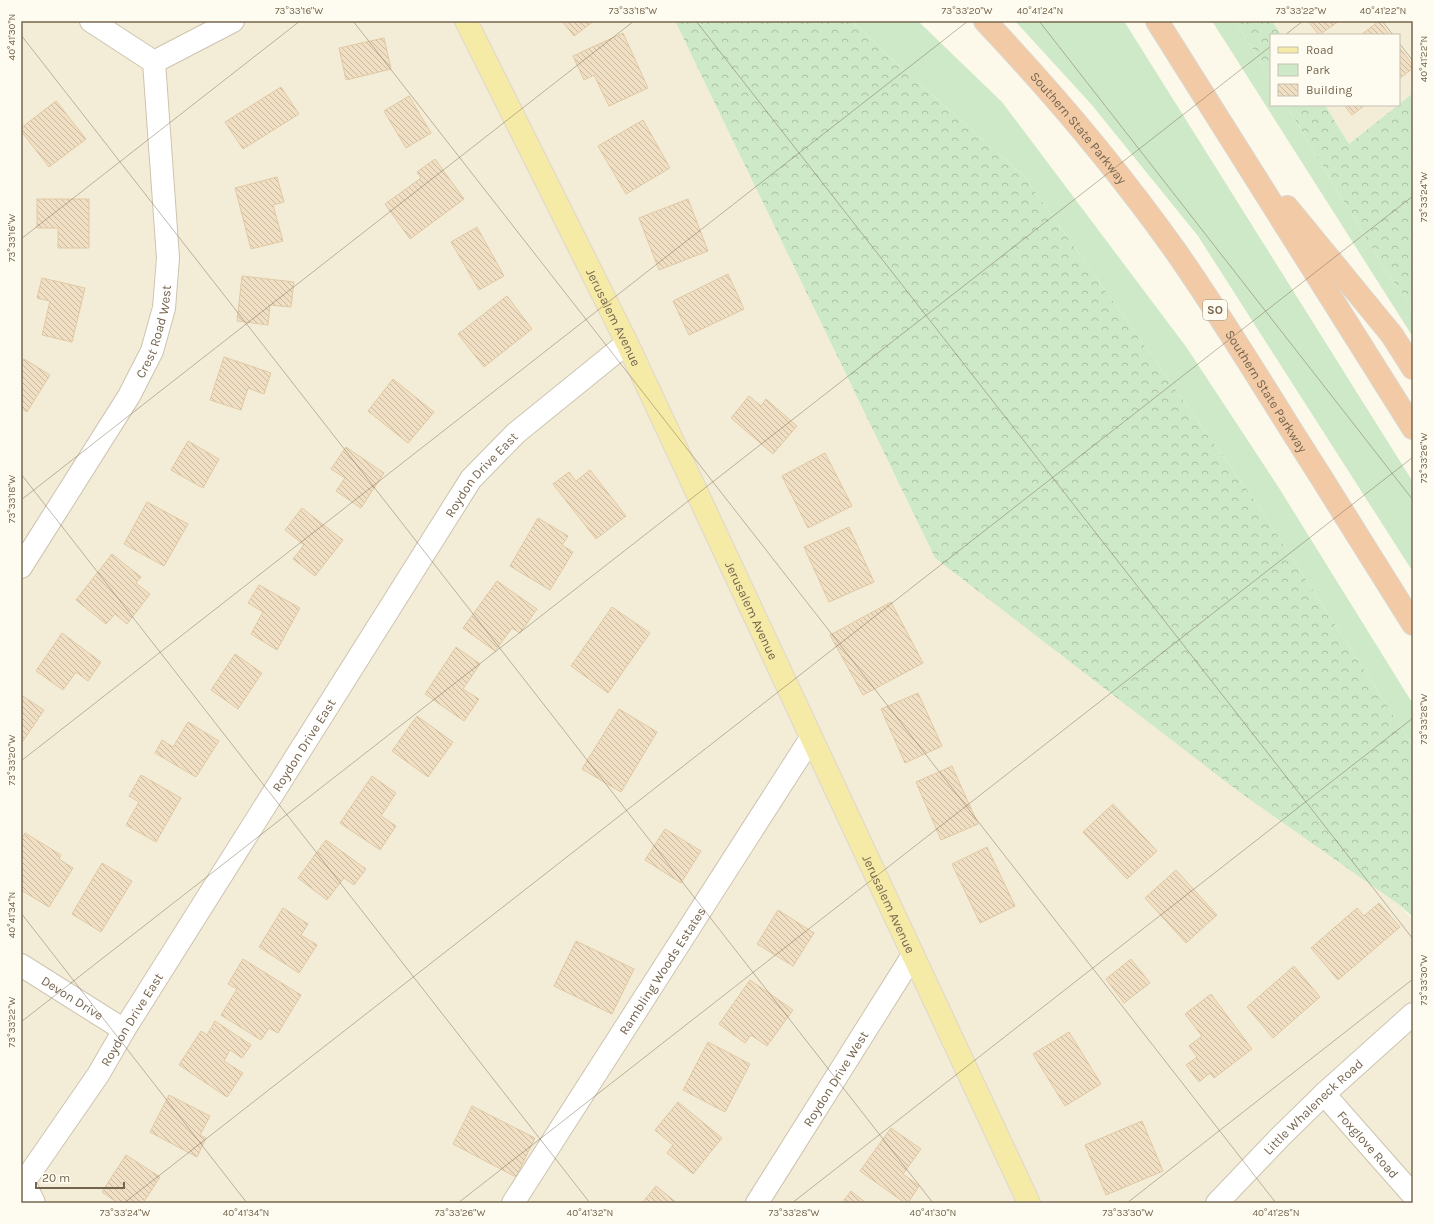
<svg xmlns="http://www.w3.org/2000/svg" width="1434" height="1224" font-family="Karla,sans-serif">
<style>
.residential{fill:#f3edd8}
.green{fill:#cee9c8}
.forest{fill:url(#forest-crowns)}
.building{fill:url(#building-back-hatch);stroke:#e1c9a4}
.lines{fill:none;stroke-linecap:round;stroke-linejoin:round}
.minor-casing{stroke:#cdc4b0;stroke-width:24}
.major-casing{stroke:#dbd7d1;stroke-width:24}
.highway-casing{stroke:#dbd7d1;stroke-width:24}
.minor{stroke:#fff;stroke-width:22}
.major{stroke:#f6eaa7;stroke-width:22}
.highway{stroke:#f2caa5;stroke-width:22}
.ticks{fill:none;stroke:#75654e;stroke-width:1;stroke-opacity:0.45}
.labels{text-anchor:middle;stroke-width:4;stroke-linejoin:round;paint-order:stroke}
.shield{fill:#fefcf0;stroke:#9e927f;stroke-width:1}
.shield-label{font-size:12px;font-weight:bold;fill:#75654e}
.street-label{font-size:13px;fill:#75654e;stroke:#fefcf0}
.neatline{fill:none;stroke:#75654e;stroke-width:1.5}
.ticks-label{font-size:10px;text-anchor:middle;fill:#75654e}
</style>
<defs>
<pattern id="forest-crowns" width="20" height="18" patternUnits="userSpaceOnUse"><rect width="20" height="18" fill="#cee9c8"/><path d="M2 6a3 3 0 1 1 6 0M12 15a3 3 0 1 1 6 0" fill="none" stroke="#acc0a5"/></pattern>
<pattern id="building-back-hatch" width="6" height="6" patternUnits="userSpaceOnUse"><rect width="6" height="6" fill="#f0dfc3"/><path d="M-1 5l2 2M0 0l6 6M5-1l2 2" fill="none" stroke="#c7b8a1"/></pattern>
</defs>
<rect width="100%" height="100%" fill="#fcf9ea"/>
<path class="residential" d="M21,21H675L935,558L1398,904L1413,920V1203H21Z
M1272,21H1413V93L1399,104V35H1281Z
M1325,105H1398L1349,144Z"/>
<path class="green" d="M852,21H918L1002,102L1187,348L1279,488L1413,704V746L1262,511L1024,176L893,60Z
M1015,21H1124L1413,482V572L1198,236L1091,104Z
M1212,21H1236L1271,80V105H1286L1387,273L1413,307V337Z"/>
<path class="forest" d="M675,21H852L893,60L1024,176L1262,511L1413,746V917L1398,904L1238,791L935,558Z
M1236,21H1272L1281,35H1271V80Z
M1413,93V307L1387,273L1286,105H1325L1349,144Z"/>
<path class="building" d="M562,21H594L574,36Z
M1308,21H1339L1319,35Z
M1379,21L1390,35H1361Z
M623,33L648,88L609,106L594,75L584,80L573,56Z
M384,38L391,69L346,80L339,48Z
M1399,47L1413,65V68L1399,79Z
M281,87L299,114L243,149L225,122Z
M409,96L431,133L406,148L384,111Z
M56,101L86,139L49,167L21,131V128Z
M1344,105H1365L1352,115Z
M643,120L670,168L626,194L598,146Z
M435,159L464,199L410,239L385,204L421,178L417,172Z
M277,177L284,202L273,205L283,241L251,249L235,188Z
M37,199H89V248H58V228H37Z
M688,199L708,251L659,270L639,218Z
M477,227L504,276L479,290L451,242Z
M728,274L744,309L689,335L673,301Z
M242,276L294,282L291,307L270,305L268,325L237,321Z
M42,278L85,288L72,342L42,335L50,301L37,298Z
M507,296L532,329L484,367L458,334Z
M224,357L271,373L264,394L248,388L241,410L210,400Z
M24,359L50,375L27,412L21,408V363Z
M393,379L434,412L408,443L368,411Z
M749,396L761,406L766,399L797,426L773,454L731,418Z
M188,441L219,459L203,488L171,470Z
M346,447L384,473L361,508L336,491L345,478L331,469Z
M825,453L852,506L808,528L782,476Z
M590,470L626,516L596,539L553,484L569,472L576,481Z
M147,502L188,524L164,566L124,544Z
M302,508L343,540L315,576L293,559L304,545L285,530Z
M538,518L568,536L562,545L573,552L550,590L510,566Z
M849,527L874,582L829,602L804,547Z
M112,554L141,577L136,583L150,594L127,624L115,614L106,624L76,600Z
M497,581L537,609L520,633L512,628L495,651L463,628Z
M259,585L300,608L277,650L251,634L263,612L248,603Z
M891,602L923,663L863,695L830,635Z
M612,607L650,633L608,693L571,666Z
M62,633L101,662L88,681L76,672L63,690L36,671Z
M456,647L480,664L463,689L479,699L464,721L425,694Z
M235,654L262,673L238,709L211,690Z
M918,693L942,746L905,763L881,709Z
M21,695L44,710L21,744Z
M619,709L657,732L621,792L582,769Z
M417,716L453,742L428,777L392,751Z
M188,722L219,741L196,777L155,753L162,740L173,747Z
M952,766L978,824L941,840L916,782Z
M141,775L181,798L156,842L126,825L139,802L129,796Z
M372,776L396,793L381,816L396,826L380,850L340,823Z
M1113,804L1157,851L1127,879L1083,832Z
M665,829L701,851L681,883L645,860Z
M25,833L61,855L59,859L73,868L49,907L21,890V840Z
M326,840L366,869L354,885L344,878L327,900L298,878Z
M987,847L1015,906L980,923L952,864Z
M102,863L132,881L101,932L72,914Z
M1176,870L1217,915L1186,943L1145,898Z
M1379,903L1400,927L1338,980L1311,948L1357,908L1364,916Z
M283,908L308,924L301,935L317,945L299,973L259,947Z
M778,910L814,933L793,966L757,944Z
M576,941L634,969L612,1014L554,986Z
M243,959L301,995L278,1033L269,1028L261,1040L221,1015L237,989L228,984Z
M1131,959L1150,983L1124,1003L1106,979Z
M1294,966L1320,997L1273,1038L1247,1007Z
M750,980L793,1010L767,1046L751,1035L745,1043L719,1024Z
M1211,994L1252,1049L1214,1078L1210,1073L1199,1082L1186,1065L1197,1057L1189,1046L1202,1036L1185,1014Z
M215,1021L251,1045L242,1058L230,1050L224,1061L243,1073L227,1097L179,1065L201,1031L207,1035Z
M1069,1032L1101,1084L1065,1106L1033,1054Z
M708,1042L750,1064L725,1112L683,1090Z
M169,1095L210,1116L200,1135L206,1138L197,1157L150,1132Z
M678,1102L722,1138L693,1174L667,1153L673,1145L655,1130Z
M472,1106L535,1138L516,1177L453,1144Z
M1142,1121L1163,1171L1106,1195L1085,1145Z
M891,1128L921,1149L903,1174L919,1186L908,1203H905L860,1171Z
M126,1155L160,1177L143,1203H118L102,1192Z
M656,1186L677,1203H642Z
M851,1191L866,1203H842Z"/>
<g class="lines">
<g class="minor-casing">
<g id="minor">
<path d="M91,21L154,62"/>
<path d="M154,62L233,21"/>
<path id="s1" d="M21,567L129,396L152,351L164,308L168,258L154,62"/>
<path id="s2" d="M21,965L124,1030"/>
<path id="s3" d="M1324,1094L1413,1195"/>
<path id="s4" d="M24,1182L98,1075L124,1030L471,479L516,433L627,343"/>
<path d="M24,1182L34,1203"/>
<path id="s5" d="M513,1203L811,738"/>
<path id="s6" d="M757,1203L913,955"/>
<path id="s7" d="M1217,1203L1280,1137L1324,1094L1413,1014"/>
</g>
</g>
<g class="major-casing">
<g id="major">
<path id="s8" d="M466,21L627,343L1029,1203"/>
</g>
</g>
<g class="highway-casing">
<g id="highway">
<path id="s9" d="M985,21C1054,94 1119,171 1177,253C1216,309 1252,367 1288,425C1330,491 1371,557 1413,624"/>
<path d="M1157,21L1413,428"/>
<path d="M1287,207L1392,335L1413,368"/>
</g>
</g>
<use href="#minor" class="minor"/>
<use href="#major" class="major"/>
<use href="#highway" class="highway"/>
</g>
<path class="ticks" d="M353,21L1276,1203M696,21L1413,939M1039,21L1413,500M1382,21L1393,35M21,35L933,1203M1285,35L1303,21M1399,43L1413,61M21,239L300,21M21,474L590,1203M21,500L634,21M21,761L968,21M21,913L247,1203M21,1022L1271,46M124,1203L1413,196M458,1203L1413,457M792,1203L1413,718M1127,1203L1413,979"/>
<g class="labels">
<rect class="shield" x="1203" y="300" width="24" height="20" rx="3"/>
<g class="shield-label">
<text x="1215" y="314">SO</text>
</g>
<g class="street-label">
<text dy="5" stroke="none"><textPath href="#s9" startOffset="142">Southern State Parkway</textPath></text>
<text dy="5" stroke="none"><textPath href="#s8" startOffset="331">Jerusalem Avenue</textPath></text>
<text dy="5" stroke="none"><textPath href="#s1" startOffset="272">Crest Road West</textPath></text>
<text dy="5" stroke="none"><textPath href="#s9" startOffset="466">Southern State Parkway</textPath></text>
<text dy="5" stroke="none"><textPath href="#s4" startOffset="843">Roydon Drive East</textPath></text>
<text dy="5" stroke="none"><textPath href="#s8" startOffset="655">Jerusalem Avenue</textPath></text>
<text dy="5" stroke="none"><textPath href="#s4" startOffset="519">Roydon Drive East</textPath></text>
<text dy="5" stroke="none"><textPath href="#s8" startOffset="979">Jerusalem Avenue</textPath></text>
<text dy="5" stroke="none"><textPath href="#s5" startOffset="276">Rambling Woods Estates</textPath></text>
<text dy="5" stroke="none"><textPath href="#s2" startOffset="61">Devon Drive</textPath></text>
<text dy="5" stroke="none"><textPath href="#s4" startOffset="195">Roydon Drive East</textPath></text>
<text dy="5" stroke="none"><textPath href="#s6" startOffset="147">Roydon Drive West</textPath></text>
<text dy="5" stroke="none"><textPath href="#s7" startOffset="136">Little Whaleneck Road</textPath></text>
<text dy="5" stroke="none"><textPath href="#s3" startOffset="67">Foxglove Road</textPath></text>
</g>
</g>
<rect width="1434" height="1224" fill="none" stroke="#fefcf0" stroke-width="44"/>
<rect x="1270" y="34" width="130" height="72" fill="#fefcf0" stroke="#c7c0af"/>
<rect x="1278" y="47" width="20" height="6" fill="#f6eaa7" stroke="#c7c0af"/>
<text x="1306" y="54" font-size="12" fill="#75654e">Road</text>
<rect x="1278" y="64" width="20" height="12" fill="#cee9c8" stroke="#c7c0af"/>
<text x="1306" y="74" font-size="12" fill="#75654e">Park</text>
<rect x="1278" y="84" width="20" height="12" fill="url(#building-back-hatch)" stroke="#c7c0af"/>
<text x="1306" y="94" font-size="12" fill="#75654e">Building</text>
<path d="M36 1182v6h88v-6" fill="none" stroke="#75654e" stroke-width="2"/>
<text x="42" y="1182" font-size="12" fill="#75654e" stroke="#fefcf0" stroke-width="3" paint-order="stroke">20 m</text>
<rect x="22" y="22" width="1390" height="1180" class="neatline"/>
<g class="ticks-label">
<text x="299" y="14">73°33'16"W</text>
<text x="633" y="14">73°33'18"W</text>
<text x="967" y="14">73°33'20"W</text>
<text x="1040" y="14">40°41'24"N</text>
<text x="1301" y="14">73°33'22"W</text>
<text x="1383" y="14">40°41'22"N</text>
<text transform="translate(11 37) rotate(-90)" y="4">40°41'30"N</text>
<text transform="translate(1423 59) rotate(-90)" y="4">40°41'22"N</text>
<text transform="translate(1423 197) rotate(-90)" y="4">73°33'24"W</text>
<text transform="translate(11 238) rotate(-90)" y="4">73°33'16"W</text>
<text transform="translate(1423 458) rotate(-90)" y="4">73°33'26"W</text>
<text transform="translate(11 499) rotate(-90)" y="4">73°33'18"W</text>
<text transform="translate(1423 719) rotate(-90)" y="4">73°33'28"W</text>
<text transform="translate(11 760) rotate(-90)" y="4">73°33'20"W</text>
<text transform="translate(11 915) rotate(-90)" y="4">40°41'34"N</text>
<text transform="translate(1423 980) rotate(-90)" y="4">73°33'30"W</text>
<text transform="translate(11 1022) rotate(-90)" y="4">73°33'22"W</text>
<text x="125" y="1216">73°33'24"W</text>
<text x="246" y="1216">40°41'34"N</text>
<text x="460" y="1216">73°33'26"W</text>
<text x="590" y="1216">40°41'32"N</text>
<text x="794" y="1216">73°33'28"W</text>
<text x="933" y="1216">40°41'30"N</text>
<text x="1128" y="1216">73°33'30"W</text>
<text x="1276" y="1216">40°41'28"N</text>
</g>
</svg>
